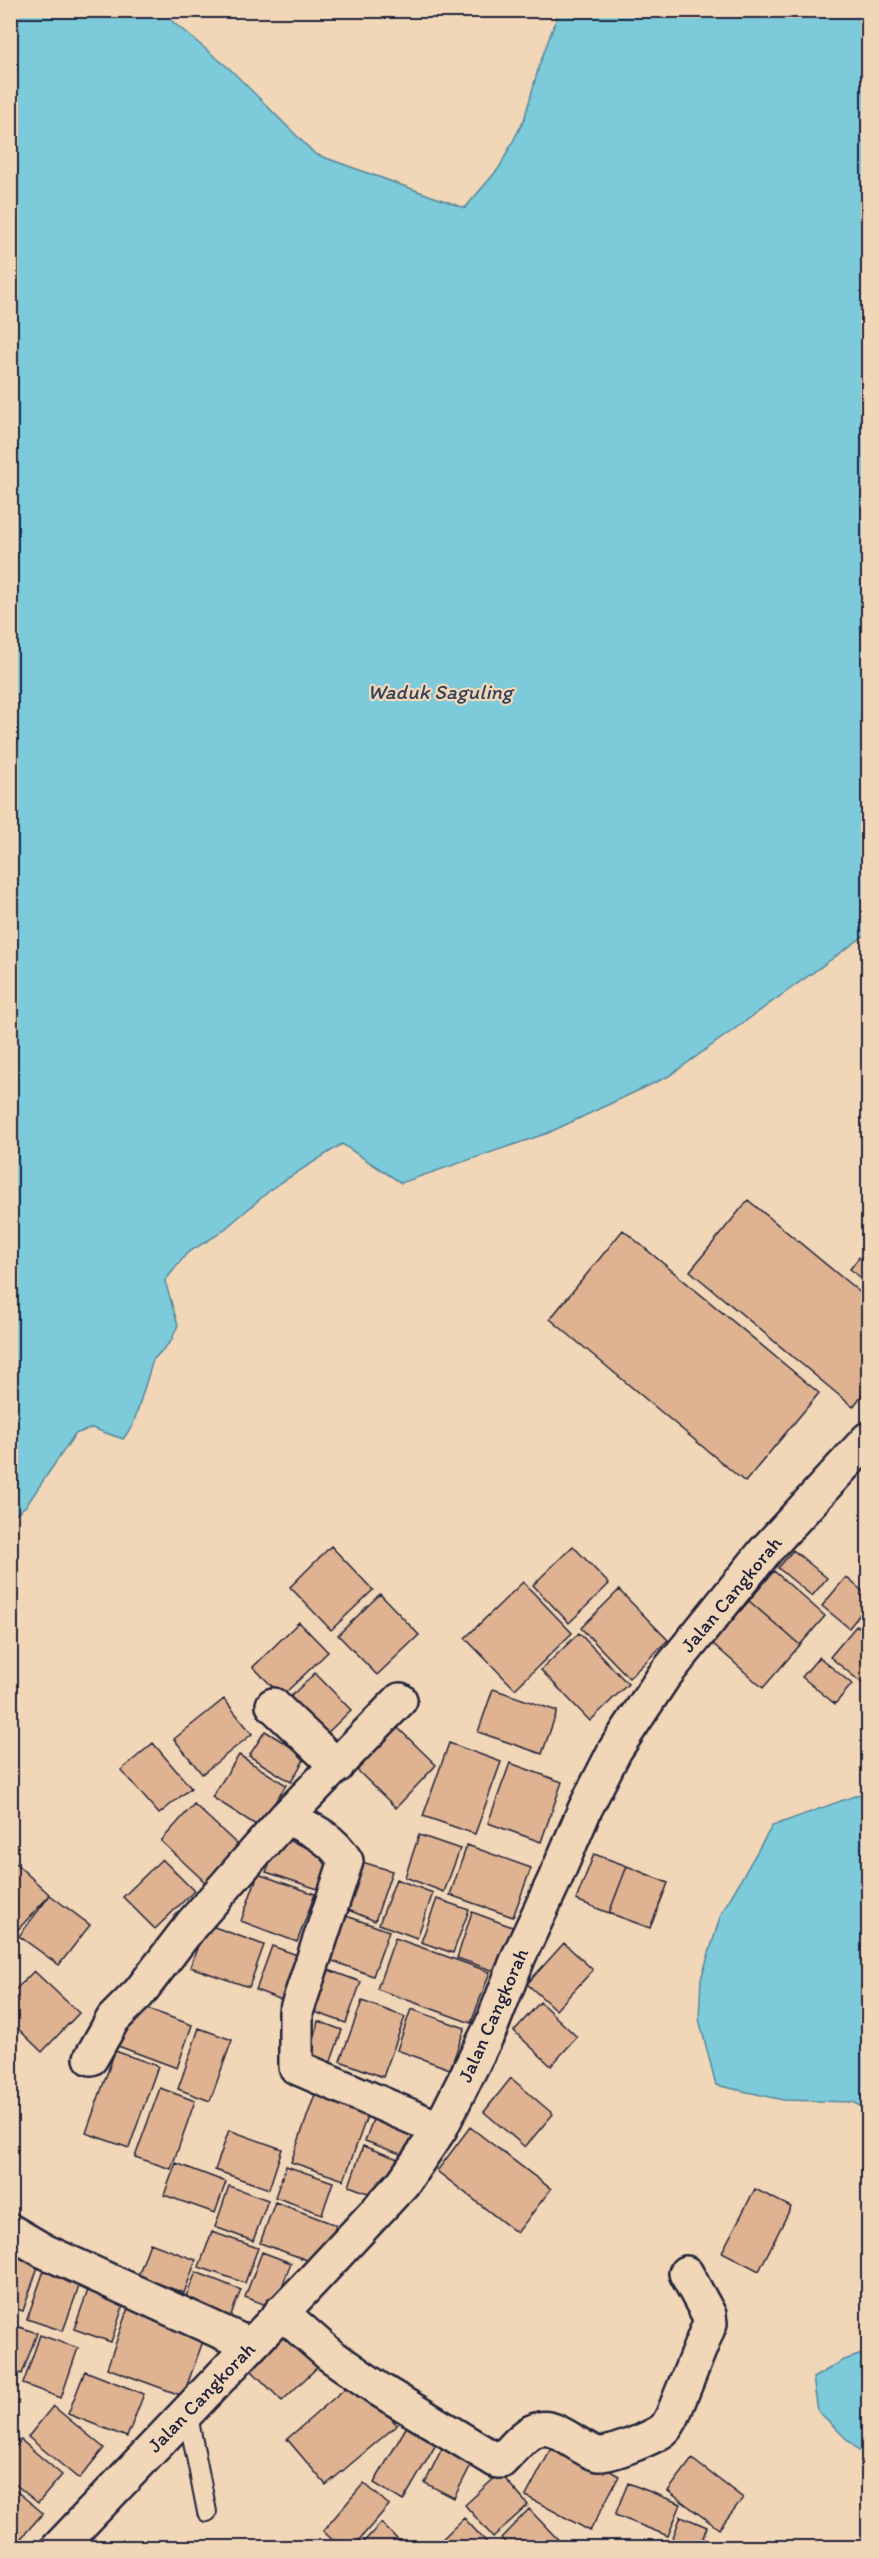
<svg xmlns="http://www.w3.org/2000/svg" width="879" height="2558" font-family="Itim,sans-serif">
<style>
.water{fill:#7ccada;stroke:#58879a;stroke-width:1.5}
.building{fill:#dfb391;stroke:#22223b;stroke-width:1.5}
.lines{fill:none;stroke-linecap:round;stroke-linejoin:round}
.lane-casing{stroke:#22223b;stroke-width:22}
.street-casing{stroke:#22223b;stroke-width:38}
.lane{stroke:#f1d7b8;stroke-width:18}
.street{stroke:#f1d7b8;stroke-width:33}
.labels{text-anchor:middle;stroke-width:4.5;stroke-linejoin:round;paint-order:stroke}
.street-label{font-size:20px;fill:#22223b;stroke:#f1d7b8}
.water-label{font-size:21px;font-style:italic;fill:#34445b;stroke:#f1d7b8}
</style>
<rect width="100%" height="100%" fill="#f1d7b8"/>
<filter id="ink" filterUnits="userSpaceOnUse"><feTurbulence type="fractalNoise" baseFrequency=".0167" numOctaves="2"/><feDisplacementMap in="SourceGraphic" scale="12" xChannelSelector="R" yChannelSelector="G"/><feConvolveMatrix kernelMatrix="1 2 1 2 8 2 1 2 1" color-interpolation-filters="sRGB"/></filter>
<g filter="url(#ink)">
<path class="water" d="M11,10L163,11L174,23L230,69L315,154L465,208L499,168L524,120L539,66L559,11H868V933L669,1076L548,1133L401,1183L342,1144L274,1187L219,1234L187,1253L165,1281L178,1325L171,1341L153,1360L133,1425L123,1439L92,1428L75,1434L26,1506L11,1517Z
M868,1791V2110L852,2102L783,2100L716,2085L699,2019L701,1979L721,1914L772,1826Z
M868,2352V2465L866,2458L818,2411L813,2378L844,2360Z"/>
<path class="building" d="M748,1200L868,1299V1387L853,1407L690,1271Z
M623,1230L819,1393L745,1482L550,1319Z
M868,1246V1284L850,1269Z
M331,1546L373,1590L331,1630L290,1587Z
M573,1546L609,1584L569,1623L533,1585Z
M793,1550L827,1578L812,1596L778,1568Z
M774,1571L825,1616L800,1645L749,1601Z
M846,1577L868,1596V1604L849,1628L822,1606Z
M523,1582L572,1633L515,1689L465,1638Z
M619,1590L668,1640L629,1678L581,1628Z
M380,1594L419,1635L377,1675L338,1635Z
M749,1601L800,1645L763,1688L712,1643Z
M299,1622L328,1652L282,1696L253,1667Z
M857,1625L868,1635V1688L830,1657Z
M579,1633L628,1684L590,1721L541,1670Z
M819,1657L852,1684L835,1704L802,1677Z
M315,1673L351,1710L321,1739L285,1702Z
M493,1689L557,1711L542,1754L478,1732Z
M224,1699L252,1734L202,1774L174,1739Z
M397,1727L436,1765L396,1808L357,1770Z
M265,1731L306,1756L291,1782L249,1756Z
M153,1743L191,1788L159,1814L121,1770Z
M449,1743L501,1762L475,1834L423,1816Z
M239,1755L286,1785L259,1827L212,1797Z
M510,1763L562,1782L541,1842L488,1823Z
M194,1804L241,1848L207,1884L161,1841Z
M419,1835L460,1849L444,1892L405,1877Z
M282,1838L334,1858L321,1890L266,1872Z
M467,1845L531,1868L513,1917L450,1895Z
M594,1854L627,1866L609,1913L576,1900Z
M10,1858L50,1895L11,1937L10,1936Z
M162,1859L194,1891L155,1929L123,1897Z
M359,1861L392,1871L375,1921L341,1907Z
M627,1866L668,1883L650,1928L609,1913Z
M258,1874L315,1894L297,1942L241,1921Z
M396,1879L433,1893L417,1938L379,1924Z
M50,1895L90,1925L59,1965L19,1936Z
M437,1899L469,1910L453,1953L421,1942Z
M472,1912L515,1928L500,1973L457,1958Z
M338,1913L389,1931L373,1976L322,1957Z
M206,1924L264,1945L249,1987L190,1967Z
M395,1938L490,1972L471,2023L377,1989Z
M564,1943L593,1970L556,2010L527,1984Z
M272,1946L311,1960L295,2005L256,1990Z
M315,1965L361,1982L346,2023L300,2007Z
M34,1971L79,2013L42,2052L10,2021V1995Z
M362,2001L405,2017L383,2077L340,2061Z
M540,2002L577,2037L551,2066L514,2031Z
M134,2004L192,2025L177,2068L118,2046Z
M411,2009L465,2028L450,2069L397,2050Z
M318,2021L342,2030L330,2064L310,2061Z
M199,2028L232,2040L210,2101L178,2089Z
M115,2051L158,2066L129,2148L86,2133Z
M511,2078L553,2114L525,2147L484,2112Z
M318,2086L371,2105L344,2180L291,2162Z
M160,2088L195,2101L171,2169L135,2157Z
M376,2111L417,2126L406,2156L365,2141Z
M470,2127L551,2189L517,2233L437,2171Z
M229,2130L282,2149L269,2189L215,2170Z
M363,2146L398,2159L384,2199L349,2186Z
M176,2163L226,2182L215,2213L164,2195Z
M286,2166L333,2182L322,2214L275,2197Z
M229,2186L268,2200L253,2241L215,2227Z
M755,2189L791,2207L759,2271L722,2252Z
M275,2202L336,2225L321,2265L260,2243Z
M212,2232L258,2248L245,2283L199,2267Z
M150,2243L196,2260L184,2293L138,2276Z
M262,2252L291,2263L274,2308L245,2297Z
M10,2253L39,2264L23,2311L10,2307Z
M46,2265L82,2278L63,2331L27,2319Z
M196,2272L241,2290L228,2322L183,2304Z
M92,2279L128,2292L111,2342L74,2329Z
M129,2305L206,2333L183,2396L107,2368Z
M10,2324L37,2333L22,2374L10,2370Z
M290,2325L324,2361L282,2401L248,2367Z
M40,2335L78,2348L61,2398L23,2384Z
M85,2371L144,2394L127,2437L68,2414Z
M357,2378L397,2425L326,2485L287,2439Z
M53,2406L104,2448L79,2479L28,2437Z
M411,2419L441,2436L403,2501L374,2483Z
M21,2440L62,2475L38,2503L10,2480V2452Z
M556,2440L619,2476L590,2531L526,2496Z
M445,2442L475,2457L454,2498L425,2483Z
M692,2459L743,2498L719,2529L668,2491Z
M500,2473L528,2505L493,2537L465,2505Z
M364,2483L389,2505L352,2548H341L323,2531Z
M628,2483L681,2504L668,2536L615,2515Z
M10,2486L43,2513L16,2544L10,2539Z
M529,2509L566,2548H510L501,2538Z
M681,2516L707,2527L699,2548H669Z
M464,2518L492,2548H433Z
M381,2523L406,2548H358Z"/>
<g class="lines">
<g class="lane-casing">
<path id="lane" d="M187,2411L207,2512"/>
</g>
<g class="street-casing">
<path id="street" d="M273,1705L337,1766
M286,1817C311,1829 331,1837 346,1861L296,2012V2067L440,2129
M91,2058L113,2019L139,1993L192,1924L286,1817L400,1700
M10,2231L44,2251L250,2345
M281,2312L330,2355L380,2390L497,2461H501C511,2451 526,2431 540,2429C557,2425 581,2450 598,2454C609,2456 654,2437 663,2430C668,2426 670,2421 673,2415L710,2323L709,2315L686,2273
M58,2548L312,2281L403,2183L440,2129L491,2027L519,1956L555,1879L585,1809L615,1750L664,1676L766,1550L868,1439"/>
</g>
<use href="#lane" class="lane"/>
<use href="#street" class="street"/>
</g>
</g>
<g class="labels">
<g class="street-label">
<text transform="translate(731 1594) rotate(-50)" y="7">Jalan Cangkorah</text>
<text transform="translate(493 2015) rotate(-66)" y="7">Jalan Cangkorah</text>
<text transform="translate(201 2397) rotate(-46)" y="7">Jalan Cangkorah</text>
</g>
<g class="water-label">
<text x="440" y="699">Waduk Saguling</text>
</g>
</g>
<rect width="879" height="2558" fill="none" stroke="#f1d7b8" stroke-width="36"/>
<rect x="18" y="18" width="843" height="2522" fill="none" stroke="#22223b" stroke-width="2" filter="url(#ink)"/>
</svg>
